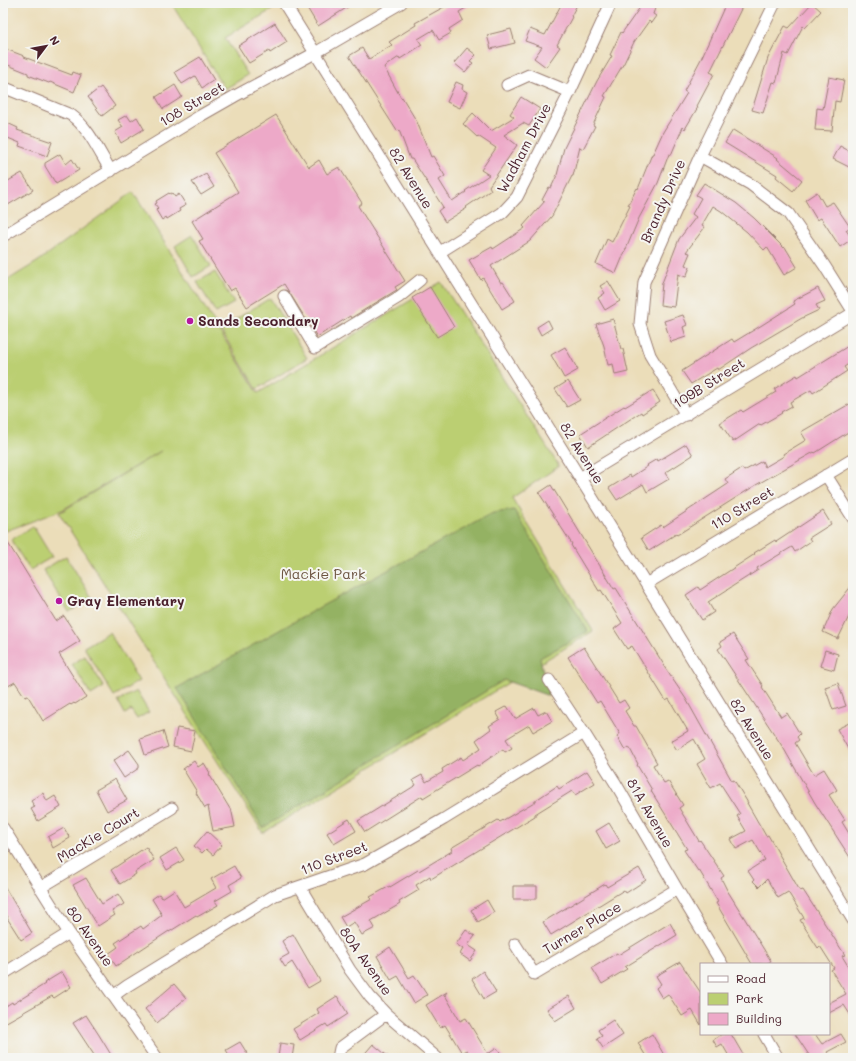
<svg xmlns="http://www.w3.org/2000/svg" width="856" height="1061" font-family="Mali,sans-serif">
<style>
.green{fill:#bbcf72;stroke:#82774e}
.forest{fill:#94b264;stroke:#6f6848}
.building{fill:#eda9c8}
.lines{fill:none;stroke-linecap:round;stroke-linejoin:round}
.minor-casing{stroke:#9a7e72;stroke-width:13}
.minor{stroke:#fff;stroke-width:11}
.poi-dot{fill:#b5179e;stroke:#f6f6f2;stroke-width:1.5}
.labels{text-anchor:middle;stroke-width:4;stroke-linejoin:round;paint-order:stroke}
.street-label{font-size:14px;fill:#4a1f2b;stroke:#f6f6f2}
.poi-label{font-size:14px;font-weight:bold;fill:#4a1f2b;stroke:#f6f6f2;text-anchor:start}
.park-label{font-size:14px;fill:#6c5440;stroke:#f6f6f2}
</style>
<rect width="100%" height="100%" fill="#f6f6f2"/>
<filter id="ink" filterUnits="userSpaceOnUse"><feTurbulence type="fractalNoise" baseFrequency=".025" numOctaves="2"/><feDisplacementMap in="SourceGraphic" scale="8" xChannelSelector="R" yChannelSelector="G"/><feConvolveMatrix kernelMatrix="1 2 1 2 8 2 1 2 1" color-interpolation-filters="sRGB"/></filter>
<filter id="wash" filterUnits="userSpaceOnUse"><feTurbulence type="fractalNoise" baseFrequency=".012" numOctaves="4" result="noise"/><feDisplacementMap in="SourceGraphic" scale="16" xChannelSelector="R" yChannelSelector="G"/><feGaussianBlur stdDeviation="0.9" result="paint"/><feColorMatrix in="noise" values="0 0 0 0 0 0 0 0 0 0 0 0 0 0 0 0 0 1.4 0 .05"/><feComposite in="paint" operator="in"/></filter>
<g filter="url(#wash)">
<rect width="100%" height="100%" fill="#ebddb9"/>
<path class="green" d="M171,3H283L225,38L248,75L225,89Z
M133,192L258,393L441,282L559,466L512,498L593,631L263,833L59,513L161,451L62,510L3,532V283L37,262Z
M192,235L211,266L193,277L175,246Z
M215,272L234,303L216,313L197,282Z
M270,298L307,358L257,389L220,329Z
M33,526L52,557L30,570L11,540Z
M66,556L92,598L69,612L43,570Z
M109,632L139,681L114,696L84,647Z
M85,656L104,687L91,695L72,664Z
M136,691L149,712L137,719L131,710L125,714L118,701Z"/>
<path class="forest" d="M514,510L588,631L540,658L549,696L504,680L263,828L177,688L320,607L493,513Z"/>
<g id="blocks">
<path class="building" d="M310,3H354L318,26L306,6Z
M451,3H474L459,12L463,20L449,29L451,33L439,40L433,30L418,39L422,45L400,59L399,57L384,67L401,98L402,97L417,122L431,157L433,156L445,176L439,180L452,201L466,192L465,191L489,175L481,170L496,148L478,136L477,137L463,124L473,113L491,131L514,117L510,114L521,97L540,109L529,126L523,123L504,135L517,145L489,186L491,190L466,207L467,208L445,222L438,211L443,207L412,159H410L399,130L397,131L349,56L362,48L369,59L392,45L389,42L416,25L415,23Z
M562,3H578L571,16L572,17L557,45L560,47L546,67L534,58L542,47L525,41L530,29L545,35Z
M643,3H657L653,14L656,16L651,23L649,21L634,42L624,63L604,96L606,97L593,125L595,126L583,149L580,147L573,176H572L552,216L530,241L491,266L501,283L503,282L515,301L502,309L483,278L481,280L469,260L492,247L493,249L525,228L523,226L545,201L542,200L549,187L551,188L557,175L564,148L597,81L612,56L610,55L621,32L622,33Z
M726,3H744L710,72L714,74L697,106L698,107L685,129L683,127L671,155L669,154L658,183L639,218L616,273L596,264L607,239L612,242L630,206L628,205L637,188L638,189L652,154H653L663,132L687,93L684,91L701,59Z
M812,3L821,11L805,28L803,26L788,55L784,53L776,83L773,82L763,113L752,110L768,58L785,26L789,28Z
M275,23L287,42L270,53L269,51L249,63L238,46Z
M511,29L515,43L491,49L487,35Z
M3,48L24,56V57L72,75L73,72L81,75L74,92L50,82L49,83L28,75V73L3,63Z
M467,48L476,55L470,61L473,63L465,72L454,63Z
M200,57L214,80L202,88L195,76L182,84L175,72Z
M829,77L844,80L840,102L835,101L832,131L815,130L817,108L823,109Z
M456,82L463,85L462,89L467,92L460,108L447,102Z
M175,85L182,97L163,109L156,97Z
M101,87L115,106L102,116L88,97Z
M127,115L131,121L137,117L144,129L121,143L115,132L123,127L118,120Z
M276,115L309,167L319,160L327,174L339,167L362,203L358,206L405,281L395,287L397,290L395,291L351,318L350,316L317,337L284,284L247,307L235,288L230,291L199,241L203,239L192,221L238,192L214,153Z
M3,121L18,128L17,130L52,142L47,156L19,146L20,143L3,136Z
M733,130L778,158L777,159L802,180L793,191L776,177L777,175L725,143Z
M840,146L853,153V169L833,159Z
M60,154L66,164L72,159L79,170L56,184L45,166V163Z
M22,173L33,190L3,208V184Z
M206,174L214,187L201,195L192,182Z
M704,183L736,203L754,218L784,248L785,247L797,267L784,275L767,247L764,250L747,232L721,211L713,206L702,225L705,227L686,252L690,253L685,265L690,267L686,277L678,274L674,307L660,305L662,283L679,239L696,217L692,214L701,198L696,195Z
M817,192L825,206L833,202L850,227L846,230L852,239L840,247L821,218L817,220L805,200Z
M169,193L170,194L172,193L175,197L179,194L186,205L179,209L180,211L167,219L166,217L162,220L156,210L158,208L155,204L157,203L156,201Z
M608,281L620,301L605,310L598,298L605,293L600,286Z
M430,287L454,327L437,337L412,298Z
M818,288L825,301L816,305L819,310L802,318L751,348L718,370L717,368L691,384L682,371L732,339L734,342L762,325L795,304L793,301Z
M683,315L687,325L683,327L686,337L671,342L664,321Z
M613,319L621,349H623L628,372L615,375L613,364L608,365L604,346L596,324Z
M548,320L552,328L541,335L537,327Z
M853,343V361L844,367L847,371L813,393L811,390L790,402L792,406L781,412L782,413L761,425L760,424L733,442L720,423L741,410L743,412L776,392L774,389L797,375L798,377Z
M565,347L578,370L564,378L551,355Z
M568,381L580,400L567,407L555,389Z
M653,390L660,402L642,414L641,412L588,447L580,434L624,406L625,407Z
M853,402V429L815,453L814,452L756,485L677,535L676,534L649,551L641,538L661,525L663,527L728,484L725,479L742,468L744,471L762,461L765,467L784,456L783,454L806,440L801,432Z
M686,444L693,455L665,473L669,479L647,492L643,484L617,500L609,488L630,475L631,477L648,466L647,465L657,459L658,461Z
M551,485L614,589L616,588L664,665H663L686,699L732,781L734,780L748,803H747L766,836L768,835L800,891L803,890L845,955L842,956L853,974V1019L844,1005L829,1013V1003L846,994L831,970L834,968L820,946L818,948L800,920L804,918L788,892L778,898L767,879L759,887L753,881L754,880L748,871L765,860L753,840L736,849L731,839L746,831L737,816L740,814L720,783L711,788L697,764L705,759L694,739L677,750L671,741L688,731L669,699L666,701L632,646L627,649L614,629L622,623L601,590L599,591L571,545L572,544L539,493Z
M823,511L831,524L809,538L811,541L795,552L792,547L757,568L758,570L708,602L714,612L702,620L686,595L698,587L700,590L755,554L754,553L775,540L776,542Z
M3,535L56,621L64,616L80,641L59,654L86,697L75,704L74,703L71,705L70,704L43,721L28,696L25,697L15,682L3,689Z
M853,584V608L838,639L823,632L833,609Z
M733,634L749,659L746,660L763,686L762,687L781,717L787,713L800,734L797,737L799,740L795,743L814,775L824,769L837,790L829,795L845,820L842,822L853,840V862L815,803L784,749L718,649L722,646L720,642Z
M584,647L619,703L624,700L629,708L625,711L634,726H636L657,763L653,765L664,783L668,781L683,805L679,808L699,841L700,840L724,876L721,878L727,890L771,961L766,964H752L716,903L718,902L699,870L698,871L684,850L687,849L651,791L652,790L637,765L638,764L629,747L625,750L617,736L620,734L600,701L597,703L568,657Z
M825,650L838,654L834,670L820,666Z
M838,683L846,706L833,710L825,687Z
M507,706L515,719L534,708L538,715L546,711L552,721L533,732L529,725L506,739L512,748L505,752L503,749L478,766L477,765L423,798L422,796L365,832L358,821L416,785L413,780L422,775L426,782L443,772L442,769L461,757L463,760L481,748L476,740L491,729L489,726L500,719L496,712Z
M853,721V758L837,729Z
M177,728L195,731L191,751L173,747Z
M163,731L168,747L145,755L140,739Z
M129,750L139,764V768L124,778L113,761Z
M194,761L198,767L204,763L210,773L209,774L230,809L231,808L235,827L213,831L208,806L205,808L196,793L197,792L183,769Z
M587,771L595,783L575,795L572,791L535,814V816L459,862L431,879L430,876L416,885L419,890L399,902L400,904L371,921L375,928L362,935L354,922L346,927L340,917L372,899L370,897L390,886V887L418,870L419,871L452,851L451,848L498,820L500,822L536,801V800L557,786L559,789Z
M115,779L127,800L107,811L96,790Z
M43,793L47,801L55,796L61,807L38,821L31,809L35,807L31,801Z
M349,819L356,831L334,844L327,833Z
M609,823L620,841L606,849L596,831Z
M64,828L70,838L53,848L48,837Z
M207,831L222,845L213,855L206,849L202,853L194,846Z
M146,847L154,860L135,872L136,874L120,884L111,870Z
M176,848L184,860L167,870L160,858Z
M234,866L241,878L229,885L232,891L215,901L218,905L197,917L196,915L169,932V931L116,966L108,954L118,947L115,943L141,926L143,929L162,915L152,899L159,894L162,898L174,890L184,907L216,888L211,879Z
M639,868L646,880L626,893L624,890L551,935L543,922L605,884L607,887Z
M86,878L102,904L118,894L124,904L112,911L115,915L98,926L73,885Z
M3,884L32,933L21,940L7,918L8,917L3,909Z
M513,886H537V899H513Z
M487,900L494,912L478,922L471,910Z
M670,923L677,935L625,967L627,969L602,984L592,968L617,953L618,955Z
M466,930L475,936L468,945L477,951L470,961L460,954L463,949L456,944Z
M293,934L320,981L308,988L292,962L285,967L280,959L289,954L282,941Z
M390,947L409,978L414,975L427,995L414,1003L398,976L391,980L377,956Z
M680,962L701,993V1025L692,1010L682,1016L668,994L662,998L656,988L661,984L656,976Z
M483,971L496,992L484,999L472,979Z
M62,972L71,987L54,998L52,996L3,1024V1008L12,1002L13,1004L45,984L44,983Z
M174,984L186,998L157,1023L145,1009Z
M447,992L444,996L445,995L460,1021L466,1018L488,1054L497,1048L504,1058H472L467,1050L462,1053L445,1025L440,1028L426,1005Z
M337,996L348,1014L328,1027L326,1024L300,1040L293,1029L319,1013L317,1009Z
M569,996L576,1008L555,1021L547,1009Z
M86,1015L99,1035L113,1058H96L73,1023Z
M613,1020L623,1035L603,1048L597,1039L602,1036L598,1030Z
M652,1034L664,1055L660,1058H647L638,1043Z
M722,1034H731L745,1058H730L722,1044L717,1047L713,1040Z
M795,1034H815L822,1044L841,1034L846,1042L827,1052L831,1058H811Z
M240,1042L250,1058H231L226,1050Z
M280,1043L294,1045L292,1058H278Z
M373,1044L390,1058H361Z"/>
</g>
</g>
<g filter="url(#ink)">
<use href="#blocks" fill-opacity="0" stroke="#9a7e72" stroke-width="1"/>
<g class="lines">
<g class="minor-casing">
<path id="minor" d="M284,3L646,584L853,920
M507,85L529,75L570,92
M3,87L71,115C89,128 99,152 111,171
M700,156L750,184L788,213L824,265L853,311
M3,236L200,116L235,96L315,53L401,3
M440,252L502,213L517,197L570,92L611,3
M284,296L315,348L399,297L420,280
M686,415L650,355L640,324L644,282L700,156L775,3
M826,475L853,518
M580,478L853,313
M646,584L853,459
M549,680L584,733L616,784L677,889L722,964
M3,828L69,933L157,1058
M300,887L350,970L370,997L386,1014L437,1058
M40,888L172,808
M515,944L534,974L677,889
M3,974L69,933
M113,996L127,986L275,895L365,864L444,819L584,733
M764,1034L778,1058
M338,1058L340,1048L386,1014"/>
</g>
<use href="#minor" class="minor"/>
</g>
</g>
<g class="poi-dot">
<circle cx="190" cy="321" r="4"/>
<circle cx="59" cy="601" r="4"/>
</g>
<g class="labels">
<g class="street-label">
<text transform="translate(192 104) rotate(-31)" y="5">108 Street</text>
<text transform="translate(524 148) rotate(-62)" y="5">Wadham Drive</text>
<text transform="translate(411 178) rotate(58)" y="5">82 Avenue</text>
<text transform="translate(663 201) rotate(-66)" y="5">Brandy Drive</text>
<text transform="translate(709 383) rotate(-32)" y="5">109B Street</text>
<text transform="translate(582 453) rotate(58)" y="5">82 Avenue</text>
<text transform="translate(742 508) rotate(-31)" y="5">110 Street</text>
<text transform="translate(752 729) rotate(58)" y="5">82 Avenue</text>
<text transform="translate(650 813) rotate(60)" y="5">81A Avenue</text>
<text transform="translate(98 835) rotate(-31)" y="5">MacKie Court</text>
<text transform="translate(334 858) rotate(-21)" y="5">110 Street</text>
<text transform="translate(582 928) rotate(-31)" y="5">Turner Place</text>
<text transform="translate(90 936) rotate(55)" y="5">80 Avenue</text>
<text transform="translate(366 961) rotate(55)" y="5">80A Avenue</text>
</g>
<g class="poi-label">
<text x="198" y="326">Sands Secondary</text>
<text x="67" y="606">Gray Elementary</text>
</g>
<g class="park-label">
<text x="323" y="579">Mackie Park</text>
</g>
</g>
<rect width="856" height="1061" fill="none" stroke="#f6f6f2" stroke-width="16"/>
<rect x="700" y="963" width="130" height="72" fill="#f6f6f2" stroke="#b1a0a2"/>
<rect x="708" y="976" width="20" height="6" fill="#ffffff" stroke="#b1a0a2"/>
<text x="736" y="983" font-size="12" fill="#4a1f2b">Road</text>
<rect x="708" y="993" width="20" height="12" fill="#bbcf72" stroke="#b1a0a2"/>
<text x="736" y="1003" font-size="12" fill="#4a1f2b">Park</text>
<rect x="708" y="1013" width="20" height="12" fill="#eda9c8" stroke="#b1a0a2"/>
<text x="736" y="1023" font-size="12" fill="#4a1f2b">Building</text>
<g transform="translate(46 46) rotate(58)" stroke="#f6f6f2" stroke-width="3" paint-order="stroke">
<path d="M0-3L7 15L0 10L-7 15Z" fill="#4a1f2b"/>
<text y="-6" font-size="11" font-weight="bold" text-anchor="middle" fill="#4a1f2b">N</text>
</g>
</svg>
